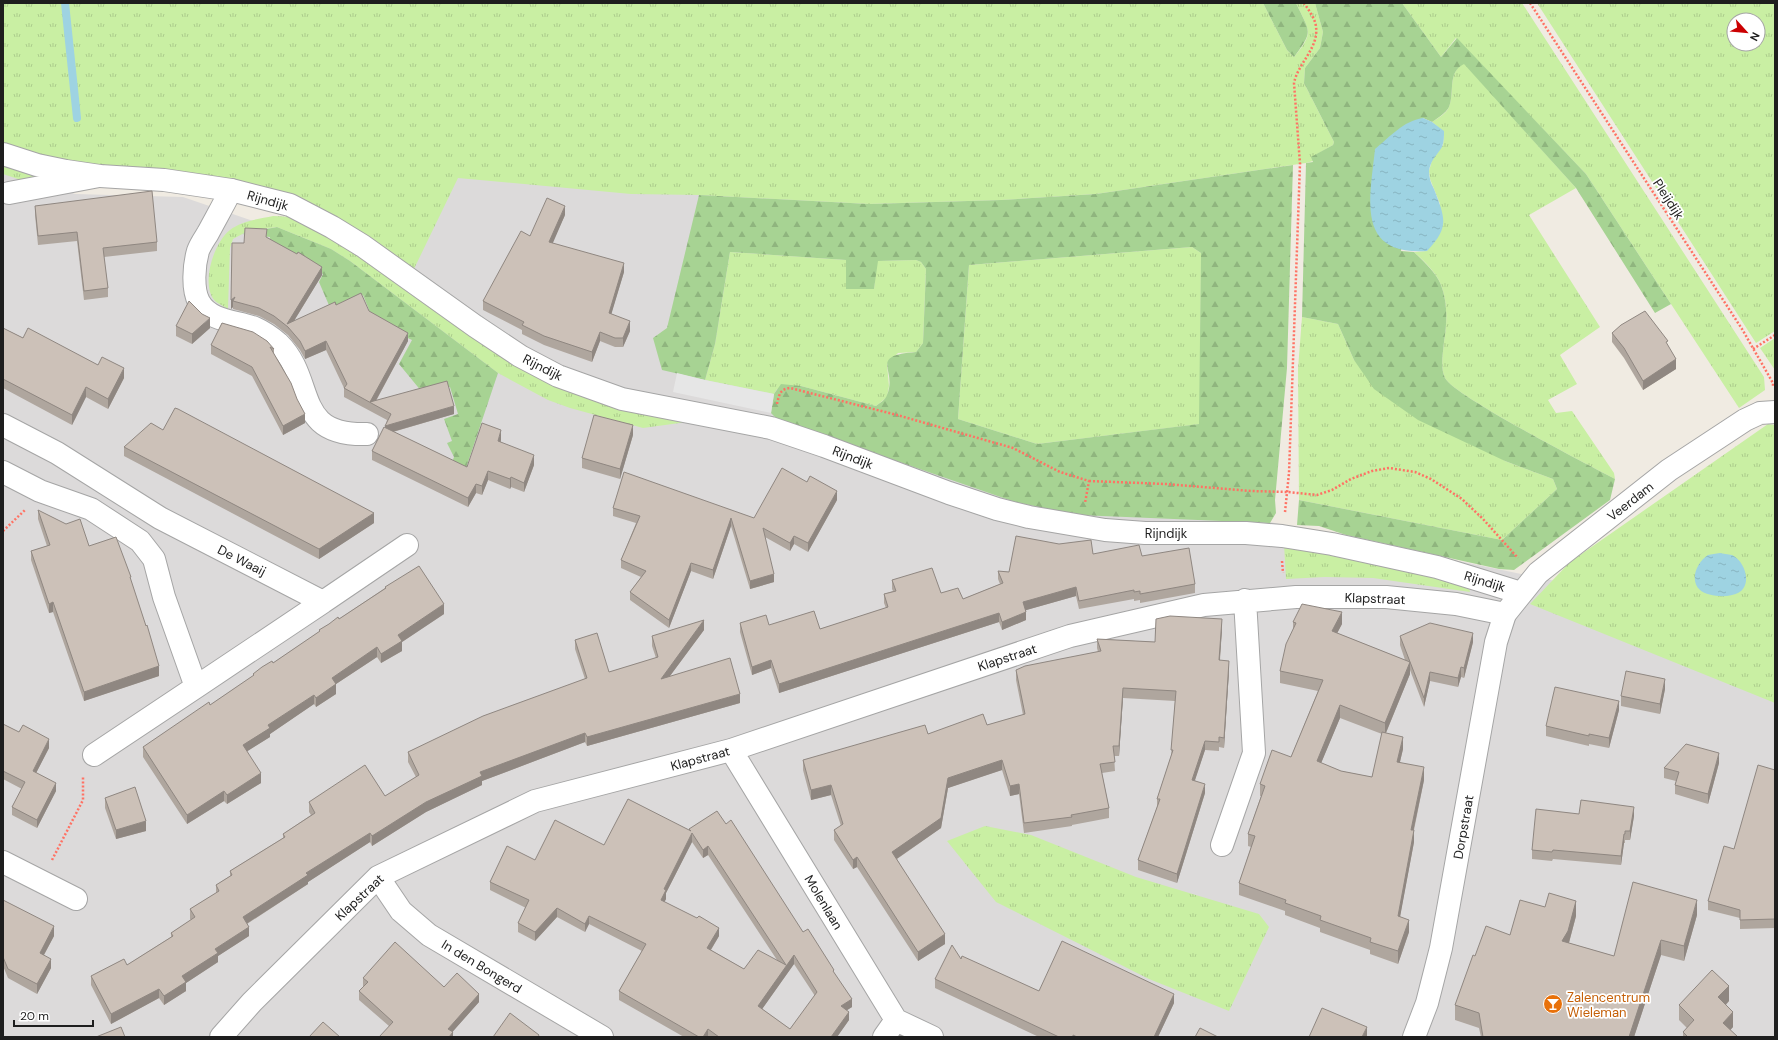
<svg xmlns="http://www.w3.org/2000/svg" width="1778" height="1040" font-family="'DM Sans',sans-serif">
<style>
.residential{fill:#dcdada}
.grass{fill:url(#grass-tufts);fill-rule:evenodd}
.forest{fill:url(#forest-firs);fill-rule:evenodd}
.parking{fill:#e6e6e6}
.water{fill:url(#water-ripples)}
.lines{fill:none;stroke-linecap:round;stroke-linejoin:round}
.stream{stroke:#9ed3e2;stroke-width:8}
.minor-casing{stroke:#a5a5a5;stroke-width:24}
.tertiary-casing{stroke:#a5a5a5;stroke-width:24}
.path{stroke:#ff7264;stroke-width:2.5;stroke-dasharray:2 2;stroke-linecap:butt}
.minor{stroke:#fff;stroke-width:22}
.tertiary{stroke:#fff;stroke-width:22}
.wall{fill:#afa69e;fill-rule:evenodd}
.shaded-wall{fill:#8f8781}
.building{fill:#ccc1b8;stroke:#8f8781;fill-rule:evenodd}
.labels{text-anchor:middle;stroke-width:3.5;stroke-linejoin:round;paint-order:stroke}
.street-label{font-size:13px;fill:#1e1e1e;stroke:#fff}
.food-label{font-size:13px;fill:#c56008;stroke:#fff;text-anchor:start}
</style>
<defs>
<pattern id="grass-tufts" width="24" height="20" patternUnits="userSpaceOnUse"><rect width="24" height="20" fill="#c9efa3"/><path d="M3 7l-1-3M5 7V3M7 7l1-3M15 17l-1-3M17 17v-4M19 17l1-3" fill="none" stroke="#accc8c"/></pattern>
<pattern id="forest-firs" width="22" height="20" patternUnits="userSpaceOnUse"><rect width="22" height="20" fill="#a7d393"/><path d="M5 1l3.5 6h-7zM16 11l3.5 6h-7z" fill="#8fb57e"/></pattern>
<pattern id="water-ripples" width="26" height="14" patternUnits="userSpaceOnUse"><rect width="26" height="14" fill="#9ed3e2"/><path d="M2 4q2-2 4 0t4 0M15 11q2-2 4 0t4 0" fill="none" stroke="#88b5c1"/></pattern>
</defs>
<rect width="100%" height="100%" fill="#f0ebe2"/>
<path class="residential" d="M3,164L75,194L183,197L315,242L461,164L716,196L720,366L1250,518L1643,599L1775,672V1037H3Z"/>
<path class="grass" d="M3,3H1263L1287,50L1294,57C1315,32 1309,31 1296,3H1315L1323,32L1320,48L1305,68L1304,83L1334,142L1333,145L1312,157L1313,161L1306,163L1096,194L1001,200L869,204L699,195L631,194L458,178L412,273L336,221L78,166L3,145Z
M1402,3H1522L1764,377L1765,390L1739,408L1586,174L1456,38L1441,57Z
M1537,3H1775V331L1756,343ZM1734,20H1758V44H1734Z
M1464,63L1576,188L1529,215L1600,327L1560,355L1577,384L1548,400L1556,413L1572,411L1614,473L1615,479C1589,465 1454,396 1445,378C1440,367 1443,354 1444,342C1447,324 1448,303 1441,285C1436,272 1424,261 1414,252L1427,251L1440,204L1430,179L1429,171L1432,160L1443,145L1444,132L1432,122C1438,118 1446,114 1449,107C1455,91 1447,73 1464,63Z
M3,161L49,174L30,183L3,174Z
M273,216C292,216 302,220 318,228L456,322L687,422L643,428L570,408L548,400L498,373L350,261L331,249L277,227L246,232L233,239L230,248L228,309C224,306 218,304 215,301C200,284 214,242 230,230C241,221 259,219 273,216Z
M1192,247L1201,253L1200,424L1037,444L958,419L969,265Z
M730,252L846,260V289H874L877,261L916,260L921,262L926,269L923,343L916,352L898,353L887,364L889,386L887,397L876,406L801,386L777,389L774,394L705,380L715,344Z
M1302,317L1338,324L1354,360L1505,461L1553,479L1557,489L1502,540L1299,500L1298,369Z
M1775,338V370L1760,348Z
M1768,424L1775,425V703L1530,604L1570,562Z
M1284,544L1374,559L1469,588L1470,592L1373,578L1325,577L1286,579Z
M985,826L1031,835L1136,877L1259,914L1269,927L1229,1011L1149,979L996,902L947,841Z"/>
<path class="forest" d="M1263,3H1296C1310,33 1314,30 1294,57L1287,50Z
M1315,3H1402L1441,57L1457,38L1586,174L1671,304L1655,313L1576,188L1464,64C1447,72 1455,92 1449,107C1446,113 1438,118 1432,122L1423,118L1401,251L1414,252C1423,261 1436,272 1441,285C1448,303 1447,324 1444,342C1443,354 1440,367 1445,378C1454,396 1589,465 1615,479L1610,500L1514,570L1499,569L1346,535L1319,526L1297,525L1299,500L1502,540L1557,489L1553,479L1505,461L1418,420L1374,389L1354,360L1338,324L1302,317L1306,163L1313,162L1311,157L1333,145L1334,142L1304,83L1305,68L1320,48L1323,32Z
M1293,165L1287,368L1275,500L1276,513L1270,523L1078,515L1015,502L778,420L771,413L774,394L781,384L801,386L876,406C880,403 886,399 887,395C898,369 867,356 916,352L923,343L926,269L921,262L916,260L878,261L874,289H846V260L730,252L715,344L705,380L662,370L653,338L667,328L699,195L869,204L1001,200L1096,194ZM1192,247L1201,253L1199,424L1037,444L958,419L969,265Z
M277,227L331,249L350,261L498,373L463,477L449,470L454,457L447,443L452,441L444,419L458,414L450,387L422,392L399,364L412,340L374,322L363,295L331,310L319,282L323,274L269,245L270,237L242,234Z"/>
<path class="parking" d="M677,373L705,380L774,394L771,413L673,392Z"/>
<path class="water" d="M1423,118L1432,122L1444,131C1444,136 1444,142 1442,147C1437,155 1430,161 1429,171C1429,178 1431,184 1434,189C1445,218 1450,227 1427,251C1355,256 1370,198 1375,149C1390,137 1403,121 1423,118Z
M1720,553C1723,554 1728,554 1732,555C1745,561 1753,585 1738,593C1729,598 1708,597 1700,590C1689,580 1697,562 1708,555C1711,554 1716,554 1720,553Z"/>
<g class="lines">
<path class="stream" d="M65,3L77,118"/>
<g class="minor-casing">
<path id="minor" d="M231,190C224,204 216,218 208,233C205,238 200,245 198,251C194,265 192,289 199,302C210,322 237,321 255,328C264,332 271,337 278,343C317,381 291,436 367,434
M9,193L99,176
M3,425L57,453L160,518L323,602L196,687L164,597L154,559L140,541L91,509L40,491L3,472
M323,602L407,545
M731,750L896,1020L932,1037
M94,755L196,687
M1222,845L1254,753L1245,600
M3,862L76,899
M378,877L401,911L429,935L602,1037
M221,1037L252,1002L378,877L535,801L731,750L1070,636L1204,605L1296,597H1386L1456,604L1505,614
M884,1037L896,1020"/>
</g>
<g class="tertiary-casing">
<path id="tertiary" d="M3,154L37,165L66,171L100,176L164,180L231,190L290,205L332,227L363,246L475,326L520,356L558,376L622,399L771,428L824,446L949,493L997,509L1029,517L1105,530L1145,533H1246L1282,536L1332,544L1437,567L1521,593
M1414,1037L1427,1003L1441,948L1496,642L1505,614L1538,573L1669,470L1745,420L1760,413L1775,412"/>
</g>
<path class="path" d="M1530,3L1742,329L1773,383V387
M1753,349L1775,335
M777,404C779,395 780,389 790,388L897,415L1013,448L1060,472L1089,481L1085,503
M1089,481L1166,484L1251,491L1288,492L1317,495L1332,490L1351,479L1372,471L1389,468L1415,472L1431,479L1462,499L1483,519L1518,558
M1285,512L1289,473L1300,164L1294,83C1298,62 1322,46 1315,22C1313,16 1308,9 1304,3
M3,531L25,510
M1282,561L1283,573
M52,860L83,800V777"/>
<use href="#minor" class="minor"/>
<use href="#tertiary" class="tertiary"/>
</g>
<path class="wall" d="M35,206L157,242V251L104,257L108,288V297L84,300L77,241L38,245L35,215Z
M565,215L552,243L624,272L611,314L630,331L623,347H615L600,341L592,362L544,345L522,334V330L483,310V301L530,236Z
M267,238L322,275L294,321L336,305L369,311L408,341L376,401L454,414L393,432L467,467L501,440V442L534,465L524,492L511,487L510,489L488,480L482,495L476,493L468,507L372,460V451L385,428L387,420L344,397V388L326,350L305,359L300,350L288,335L274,324L259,316L233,309V307L231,309L244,243Z
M222,323L274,349V354L305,423L283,435L252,376L211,354V345Z
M176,326L210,328L192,344L176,336Z
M3,328L23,338L98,365L124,378L108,409L86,397L72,425L3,388Z
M1612,333L1668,346L1676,369L1643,390L1624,358L1612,342Z
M163,430L374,523L319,559L124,456V447Z
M633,435L620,479L582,468V458Z
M837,500L808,552L794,544L790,551L765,537L774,582L750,589L731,526L713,579L691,571L669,628L630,600V592L641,577L621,568V560L636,523L613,516V508L754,518Z
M38,510L89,546L131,581L159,676L84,701L53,612L49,613L31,560V551L47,546L38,519Z
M1093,554L1142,556L1195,584V593L1140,603V600L1134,601V599L1079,609L1076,596L1026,610V620L1002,630L999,622L779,693L771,668L752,675L740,632V623L820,629L886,608L884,603V594L893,591L892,589V580L963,599L1000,584L998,579V571L1009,572Z
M385,587L444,614L402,642V651L381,663L377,657L336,684V694L316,707L314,704L270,734V737L247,751L261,783L227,804L224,801L187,824L143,757V747L210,705L253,676V674L273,663L319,632V630L339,619L385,588Z
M1293,622L1342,624L1337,633L1405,660L1400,645V636L1473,642L1464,678L1461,677L1458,687L1430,681L1424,707L1410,670V674L1386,733L1403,749L1400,762L1424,780L1414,830V842L1400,916L1409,932L1398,964L1370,954V950L1320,932V928L1285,915V911L1239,895V883L1251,847L1248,846V834L1261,796H1260V784L1291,757L1318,691L1280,683V671L1293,630ZM1340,718L1382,734L1372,777L1341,771L1321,763Z
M1222,629L1220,660L1229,671L1224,748L1219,747V751L1205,750L1195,780L1205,793L1177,883L1138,870V860L1157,807V799L1171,756L1175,701L1123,698L1119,756H1114L1115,771L1102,773L1109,808V818L1072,825V826L1024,833L1019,794L1010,796L1002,770L948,788L941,828L897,859L945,944L918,961L857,867L853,869L834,840V830L841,826L831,795L811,800L803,770V760L928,734L987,725L1023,715L1016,680V670L1098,652L1097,648V639L1155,642Z
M704,630L670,676L740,703L587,746L585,742L482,781V785L426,812L372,846L370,842L308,882V884L247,924L249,936L218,956V962L186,983V991L164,1005L159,998L111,1024L91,985V976L127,965L171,937V933L191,920L190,919V909L216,893V885L230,876V871L283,838V834L311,815L309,812V802L385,796L416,777L408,762V752L585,679L575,649V640L609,672L656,658L652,646V636Z
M1665,689L1660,714L1621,706V696Z
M1619,710L1609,748L1589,744V746L1546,736V726Z
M3,724L49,748L36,773L56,791L37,828L12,815V807L22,789L3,779Z
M1719,763L1708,804L1675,794V785L1676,781L1664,778V768Z
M1775,770V928L1740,929V918L1708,910V901L1734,849Z
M105,798L146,831L116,839L105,808Z
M1579,814L1634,816L1630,840H1625V843H1624L1621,865L1553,859L1552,861L1532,859V850Z
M726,824L803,932L834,973L852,1007L847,1010L849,1020L837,1037H684L619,1000V991L642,951L589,924L585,932L557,917L535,941L518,932V923L526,908L490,890V882L535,860L604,845L689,831V829ZM692,842L703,858L708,855L777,960L744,969L711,950L719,936L664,902L666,899V893ZM794,964L815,996L790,1029L762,1009Z
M3,900L54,936L44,955L51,968L37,994L8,978L3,966Z
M1545,907L1576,916L1569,943L1614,956L1697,915L1684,961L1661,955L1634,1037H1481L1479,1028L1455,1020V1005L1475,956L1510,935Z
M961,959L1039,991L1174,1003L1158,1037H1039L935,988V979Z
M363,978L444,987L479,1002L452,1032L453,1037L389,1026L359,1000V991L363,987Z
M1729,1001L1726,1005L1733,1027L1730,1030L1738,1037H1683V1032L1687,1028L1679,1020V1005Z
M1775,1015V1027L1774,1026V1017Z"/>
<path class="shaded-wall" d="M565,206V215L549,252V242Z
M624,263V272L609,322V313Z
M322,267V275L289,329L287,324Z
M235,297L233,301V307L231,309V300Z
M210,318V328L192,344V334Z
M630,321V331L623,347V338Z
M600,332V341L592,362V352Z
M408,333V341L374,404L370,402Z
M326,341V350L305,359V351Z
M1676,359V369L1643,390V381Z
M124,368V378L108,409V399Z
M86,387V397L72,425V415Z
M454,406V414L385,434V426Z
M305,414V423L283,435V426Z
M633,425V435L620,479V469Z
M501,430V440L498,450V441Z
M534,455V465L524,492V483Z
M488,471V480L482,495V486Z
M511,477V487L510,489V479Z
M476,484V493L468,507V498Z
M837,491V500L808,552V543Z
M374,513V523L319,559V549Z
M731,518V526L713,579V570Z
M794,536V544L790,551V543Z
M691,563V571L669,628V620Z
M774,574V582L750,589V581Z
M1076,587V596L1023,611V602Z
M53,602V612L49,613V604Z
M444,604V614L402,642V651L381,663V654L398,635Z
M1026,612V620L1002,630V622Z
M1342,612V624L1332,643V631Z
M999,613V622L779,693V684Z
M1222,619V629L1219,670V660Z
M704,620V630L661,688V679Z
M1473,633V642L1464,678V668Z
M377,647V657L336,684V694L316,707V698L332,678Z
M771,660V668L752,675V667Z
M1229,661V671L1224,748V738Z
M1410,662V674L1385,735V723Z
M159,666V676L84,701V692Z
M1461,667V677L1458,687V678Z
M1430,672V681L1424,707V698Z
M1665,679V689L1660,714V704Z
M1123,688V698L1119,756V746Z
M740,694V703L587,746V737Z
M314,695V704L270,734V737L243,754V745L268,725Z
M1619,701V710L1609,748V738Z
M1340,705V718L1317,773V761Z
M585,733V742L482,781V785L426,812L372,846V836L426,802L480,772Z
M1403,737V749L1397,774V762Z
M49,739V748L33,779V771Z
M1205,741V750L1192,789V780Z
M1719,753V763L1708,804V794Z
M1002,760V770L948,788L941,828L892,862V852L948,778Z
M1424,767V780L1411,842V830Z
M261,773V783L227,804V795Z
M56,783V791L37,828V820Z
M1019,784V794L1010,796V786Z
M1205,784V793L1177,883V874Z
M831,785V795L811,800V790Z
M224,791V801L187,824V815Z
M1634,807V816L1630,840V831Z
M146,821V831L116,839V830Z
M1414,830V842L1398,928V916Z
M370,833V842L308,882V884L243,926V917L306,873Z
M692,833V842L666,893V899L661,909V900L664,889Z
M1624,834V843L1621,865V856Z
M708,846V855L703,858V850Z
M857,857V867L853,869V860Z
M1697,900V915L1684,961V946Z
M1576,901V916L1568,946L1562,941Z
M557,908V917L535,941V932Z
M589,916V924L585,932V924Z
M1409,920V932L1398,964V951Z
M54,926V936L40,962V953Z
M249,927V936L218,956V962L186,983V991L164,1005V996L182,976L215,949Z
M719,928V936L707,956V948Z
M945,934V944L918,961V952Z
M1661,940V955L1634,1037H1629Z
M794,955V964L758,1015V1006Z
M51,959V968L37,994V984Z
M1729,986V1001L1718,1012V997Z
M159,989V998L111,1024V1014Z
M479,994V1002L448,1037V1029Z
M1174,994V1003L1158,1037H1154Z
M852,999V1007L841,1014V1006Z
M849,1012V1020L837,1037H831Z
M1733,1012V1027L1724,1037L1723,1023Z
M1367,1027V1036L1366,1037H1362Z
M708,1029V1037H703Z
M453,1032V1037H449Z"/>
<path class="building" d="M152,191L157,242L103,248L108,288L84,291L77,232L38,236L35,206Z
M547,198L565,206L549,242L624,263L609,313L630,321L623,338H615L600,332L592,352L544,336L522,325L524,322L483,301L521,231L530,236Z
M245,228L267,229L266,237L297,254L298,252L322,267L287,324L335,302L336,305L361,293L369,311L408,333L370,402L447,381L454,406L385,426L391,414L344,388L347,384L326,341L305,351L300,341L288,327L274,316L259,308L233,301L235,297L231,300L232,243H244Z
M189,301L202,314L210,318L192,334L176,326Z
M1645,311L1668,341L1666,342L1676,359L1643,381L1624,348L1612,333L1621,325Z
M222,323L253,332L267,341L274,349L270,347L291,383L297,399L305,414L283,426L252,367L211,345Z
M3,328L23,338L28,328L98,365L102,357L124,368L108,399L86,387L72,415L3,379Z
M175,408L178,409L374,513L319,549L124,447L151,423L163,430Z
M594,415L633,425L620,469L582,458Z
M482,423L501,430L498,441L534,455L524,483L511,477L510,479L488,471L482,486L476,484L468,498L372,451L384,427L467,467Z
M782,468L807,482L810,476L837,491L808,543L794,536L790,543L763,528L774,574L750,581L731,518L713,570L691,563L669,620L630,592L646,571L621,560L640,516L613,508L624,472L754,518Z
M38,510L66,524L80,519L89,546L116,537L131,577H130L146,626L147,625L159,666L84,692L53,602L49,604L31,551L50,545Z
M1016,536L1059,544L1091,540L1093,554L1139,545L1142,556L1189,548L1195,584L1140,594V591L1134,592V590L1079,601L1076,587L1023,602L1026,612L1002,622L999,613L779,684L771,660L752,667L740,623L766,615L769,625L814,611L820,629L888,607L884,594L896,591L892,580L932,568L941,593L958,588L963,599L1003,583L998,571L1009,572Z
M419,566L444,604L398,635L402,641L381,654L377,647L332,678L336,684L316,698L314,695L268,725L270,728L243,745L261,773L227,795L224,791L187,815L143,747L209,702L210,705L254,675L253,674L262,667L272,661L273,663L320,631L319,630L329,624L338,617L339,619L386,588L385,587Z
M1302,604L1342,612L1332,631L1410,662L1385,723L1340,705L1317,761L1341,771L1372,777L1382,732L1403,737L1397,762L1424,767L1411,830H1414L1398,916L1409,920L1398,951L1370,942L1371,938L1320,920L1321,916L1285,903L1286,900L1239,883L1255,836L1248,834L1265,786L1260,784L1272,750L1291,757L1323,680L1280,671L1286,644L1296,623L1293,622Z
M1170,616L1222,619L1219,660L1229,661L1224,738L1219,737V742L1205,741L1192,780L1205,784L1177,874L1138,860L1160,799H1157L1173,750H1171L1176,691L1123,688L1119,746H1113L1115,762L1100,764L1109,808L1071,815L1072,817L1024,823L1019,784L1010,786L1002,760L948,778L941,818L892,852L945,934L918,952L857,857L853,860L834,830L843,824L831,785L811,790L803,760L925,725L928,734L983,714L987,725L1025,714L1016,670L1025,666L1101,651L1097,639L1155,642L1156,619Z
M704,620L661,679L730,658L740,694L587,737L585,733L480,772L482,776L426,802L372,836L370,833L306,873L308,875L243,917L249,927L215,949L218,953L182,976L186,982L164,996L159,989L111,1014L91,976L124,959L127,965L173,936L171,933L195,917L190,909L219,891L216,885L232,875L230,871L285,837L283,834L315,813L309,802L365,765L385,796L419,775L408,752L483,716L587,678L575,640L597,633L609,672L658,657L652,636Z
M1430,623L1473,633L1464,668L1461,667L1458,678L1430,672L1424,698L1400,636Z
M1626,671L1665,679L1660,704L1621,696Z
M1555,687L1619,701L1609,738L1589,734V736L1546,726Z
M3,724L19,732L23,725L49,739L33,771L56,783L37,820L12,807L25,782L3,771Z
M1686,744L1719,753L1708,794L1675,785L1679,772L1664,768Z
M1758,765L1775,770V919L1740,920V910L1708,901L1724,846L1734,849Z
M135,787L146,821L116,830L105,798Z
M628,799L691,831L689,829L717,811L726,824L731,820L803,932L808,929L834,970L833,971L852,999L841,1006L849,1012L831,1037H719L708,1029L703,1037H699L619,991L646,944L589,916L585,924L557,908L535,932L518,923L529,900L490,882L507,846L535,860L555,820L604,845ZM692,833L703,850L708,846L786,965L758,950L744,969L707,948L719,928L699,916L697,918L661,900L666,890L664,889ZM794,955L817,992L790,1029L758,1006Z
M1581,800L1634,807L1630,831H1625V834H1624L1621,856L1553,850L1552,852L1532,850L1536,809L1579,814Z
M1633,882L1697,900L1684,946L1661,940L1629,1037H1483L1479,1013L1455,1005L1473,955L1475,956L1486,926L1510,935L1520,900L1545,907L1549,893L1576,901L1568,931L1562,941L1614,956Z
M3,900L54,926L40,953L51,959L37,984L8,969L3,957Z
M1062,941L1174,994L1154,1037H1077L1073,1035V1037H1059L935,979L952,945L961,959L962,956L1039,991Z
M395,942L444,987L457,973L479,994L448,1029L453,1032L449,1037H379L393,1022L359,991L368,982L363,978Z
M1712,970L1729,986L1718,997L1733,1012L1723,1023L1738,1037H1688L1683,1032L1694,1020L1679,1005Z
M1322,1008L1367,1027L1362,1037H1309Z
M510,1013L539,1035L538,1037H493Z
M323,1022L340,1037H309Z
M121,1027L125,1037H96Z
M1200,1028L1218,1037H1195Z"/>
<defs>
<g id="bar-disc" transform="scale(1)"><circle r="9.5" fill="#e8710a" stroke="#fff"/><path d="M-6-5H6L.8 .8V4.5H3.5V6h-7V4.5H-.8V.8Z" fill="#fff"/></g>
</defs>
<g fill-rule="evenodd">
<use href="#bar-disc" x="1553" y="1004"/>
</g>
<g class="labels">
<g class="street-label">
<text transform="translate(1669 199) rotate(57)" y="5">Pleijdijk</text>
<text transform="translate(268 200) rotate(16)" y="5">Rijndijk</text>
<text transform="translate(543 367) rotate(27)" y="5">Rijndijk</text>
<text transform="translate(853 457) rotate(21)" y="5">Rijndijk</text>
<text transform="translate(1630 501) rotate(-38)" y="5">Veerdam</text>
<text x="1166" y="538">Rijndijk</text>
<text transform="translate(242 560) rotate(27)" y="5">De Waaij</text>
<text transform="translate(1485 581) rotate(17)" y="5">Rijndijk</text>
<text transform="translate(1375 598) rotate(2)" y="5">Klapstraat</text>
<text transform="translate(1007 657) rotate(-18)" y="5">Klapstraat</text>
<text transform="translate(700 758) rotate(-15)" y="5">Klapstraat</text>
<text transform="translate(1463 827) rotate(-80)" y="5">Dorpstraat</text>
<text transform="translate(359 897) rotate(-43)" y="5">Klapstraat</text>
<text transform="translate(824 902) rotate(59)" y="5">Molenlaan</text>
<text transform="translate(482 966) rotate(31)" y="5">In den Bongerd</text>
</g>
<g class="food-label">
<text x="1567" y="1002">Zalencentrum<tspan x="1567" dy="15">Wieleman</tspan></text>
</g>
</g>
<rect width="1778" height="1040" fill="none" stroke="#1e1e1e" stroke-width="8"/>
<g transform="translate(1746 32) rotate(117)"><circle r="19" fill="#ffffff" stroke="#a5a5a5"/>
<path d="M0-3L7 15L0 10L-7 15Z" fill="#cb0002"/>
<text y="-6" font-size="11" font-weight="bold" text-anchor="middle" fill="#1e1e1e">N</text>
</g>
<path d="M14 1020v6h79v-6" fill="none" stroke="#1e1e1e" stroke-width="2"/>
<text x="20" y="1020" font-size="12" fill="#1e1e1e" stroke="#ffffff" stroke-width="3" paint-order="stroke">20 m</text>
</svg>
